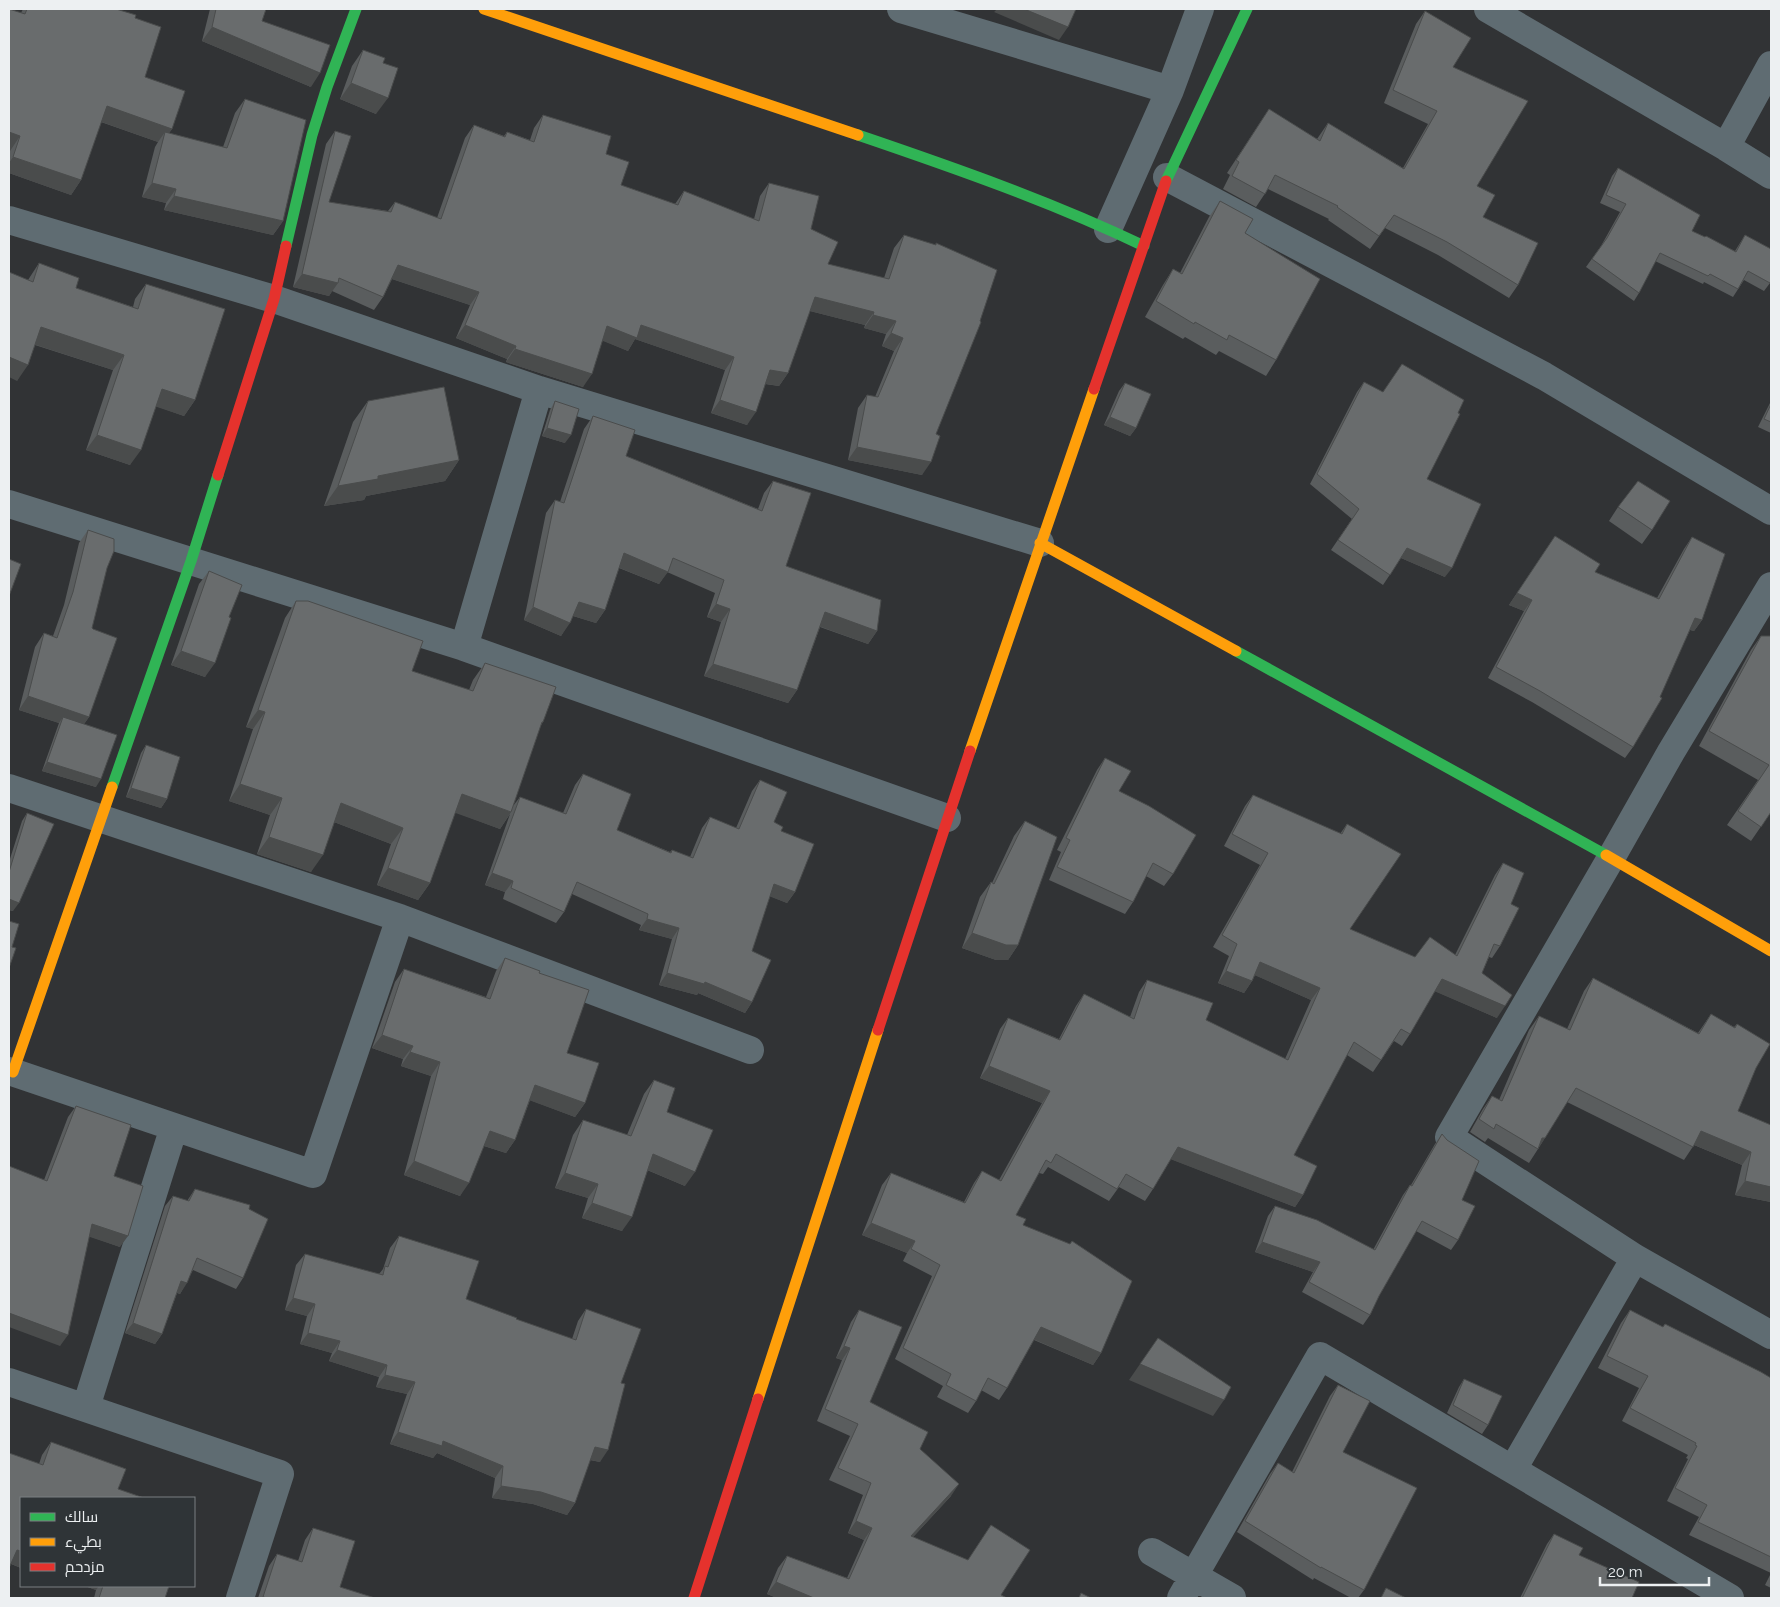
<svg xmlns="http://www.w3.org/2000/svg" width="1780" height="1607" font-family="Raleway,Cairo,sans-serif">
<style>
.lines{fill:none;stroke-linecap:round;stroke-linejoin:round}
.street{stroke:#5f6c72;stroke-width:28}
.fast{stroke:#30b455;stroke-width:11}
.slow{stroke:#ff9f0a;stroke-width:11}
.jam{stroke:#e5322d;stroke-width:11}
.wall{fill:#5a5d5e}
.shaded-wall{fill:#4a4c4c}
.building{fill:#696c6d;stroke:#4a4c4c}
</style>
<rect width="100%" height="100%" fill="#313335"/>
<g class="lines">
<path class="street" d="M901,9L1170,90
M1488,9L1726,147L1771,175
M1726,147L1771,65
M1167,177L1544,376L1771,511
M9,220L274,299L539,390L1040,543
M1108,229L1170,90L1200,9
M9,504L464,647L947,818
M1771,586L1671,752L1611,858L1449,1137L1635,1258L1771,1335
M464,647L539,390
M9,788L400,918L750,1050
M9,1071L313,1174L400,918
M9,1382L280,1474L240,1598
M86,1407L174,1127
M1513,1469L1635,1258
M1152,1552L1232,1598
M1181,1598L1320,1356L1730,1598"/>
<path class="fast" d="M858,135C955,168 1052,202 1144,246
M1166,181L1247,9
M286,246L312,135L327,87L356,9
M1236,651L1606,855
M112,787L191,561L218,475"/>
<path class="slow" d="M484,9L858,135
M1040,543L1236,651
M970,751L1094,389
M1606,855L1771,951
M13,1072L112,787
M758,1399L878,1030"/>
<path class="jam" d="M1094,389L1166,181
M218,475L274,299L286,246
M878,1030L970,751
M694,1598L758,1399"/>
</g>
<path class="wall" d="M9,9L21,13L23,9H116L135,18L145,77L172,129L169,133L223,147L235,113L245,99L283,221L273,235L164,210L166,203L142,197L155,147L158,142L101,122L81,180L71,195L9,173V155L10,151L9,150Z
M210,9H266L262,21L311,87L202,41Z
M1425,11L1453,67L1483,217L1518,285L1509,298L1438,255L1385,228L1370,249L1328,220L1329,219L1268,189L1256,207L1223,189L1230,175L1227,173L1269,109L1317,139L1328,123L1403,168L1428,124L1384,103L1416,24Z
M363,50L383,63L376,114L340,99L352,66Z
M543,115L606,154L621,185L675,204L684,191L754,219L760,196L769,183L811,229L828,264L884,278L894,248L904,235L936,434L922,475L848,460L858,408L867,395L875,397L894,351L882,346L886,334L864,328L865,325L810,311L788,373L779,386L765,384L747,425L711,413L725,370L635,339L628,351L602,340L583,387L506,362L507,359L456,338L470,305L392,279L383,297L374,310L332,291L329,296L293,287L326,144L335,131L329,202L388,211L395,202L437,218L465,138L474,125L504,136L507,132L530,140L534,128Z
M1618,168L1692,231L1735,251L1745,235L1770,283L1764,291L1744,280L1733,297L1704,282L1703,284L1655,261L1639,293L1634,301L1586,267L1601,246L1620,212L1600,203L1612,176Z
M1220,201L1245,233L1276,360L1266,376L1219,351L1216,355L1185,337L1183,339L1145,317L1163,285L1173,269L1180,273L1209,217Z
M39,263L76,288L133,307L135,299L146,284L195,400L184,416L156,406L130,465L86,450L113,370L35,345L17,381L28,280Z
M1364,382L1427,479L1445,577L1401,558L1383,585L1331,550L1352,519L1310,484L1357,392Z
M1125,383L1136,428L1130,436L1104,425L1119,391Z
M368,401L459,460L445,481L366,496L364,500L324,506L353,422Z
M555,401L565,443L542,436L550,410Z
M1771,401V433L1758,427Z
M593,416L626,456L758,509L764,493L773,481L786,566L877,631L868,644L820,627L797,690L788,703L704,676L721,622L707,617L715,593L667,572L659,584L619,568L605,610L596,623L573,616L561,636L524,620L546,513L555,500L560,502L584,429Z
M1618,507L1652,530L1642,544L1609,521Z
M88,530L107,568L92,628L89,717L84,724L96,787L42,771L59,723L19,710L35,647L44,633L53,636L64,605L79,543Z
M1692,537L1702,620L1694,631L1690,630L1633,747L1625,758L1532,702L1488,678L1524,611L1509,605L1547,548L1595,572L1657,598L1684,549Z
M209,571L229,617L205,677L171,665L199,584Z
M296,601L412,671L469,690L473,680L485,663L543,722L540,727L513,806L520,797L563,813L575,785L583,774L617,830L670,852L672,850L690,857L702,828L710,817L736,828L752,791L760,780L774,822L781,831L795,892L787,903L770,896L752,951V1002L745,1013L698,993L697,995L659,985L672,939L639,930L641,925L572,894L564,912L556,923L503,899L505,892L485,885L510,814L500,829L455,812L430,883L418,900L377,885L391,844L334,822L311,872L257,854L270,815L229,801L253,729L246,727L285,618Z
M1761,636L1771,812L1751,841L1727,825L1758,780L1699,746L1751,650Z
M146,745L167,799L161,808L126,797L141,753Z
M1105,758L1119,791L1173,874L1164,886L1146,876L1133,902L1125,914L1049,880L1061,852L1057,850L1097,770Z
M1253,795L1340,834L1347,824L1350,929L1415,957L1455,955L1495,875L1503,863L1511,904L1500,946L1492,958L1489,957L1482,973L1497,1018L1435,991L1410,1034L1402,1046L1394,1041L1373,1072L1347,1055L1294,1155L1303,1195L1295,1207L1171,1159L1153,1189L1145,1201L1119,1187L1109,1201L1048,1167L1043,1174L1039,1173L1016,1215L1023,1225L1101,1353L1093,1365L1034,1340L1007,1388L999,1400L981,1390L976,1401L968,1413L937,1397L943,1386L895,1359L932,1276L903,1261L907,1253L862,1235L882,1185L891,1173L964,1202L974,1183L982,1171L999,1180L1042,1103L980,1078L1000,1029L1008,1018L1059,1039L1076,1006L1084,994L1130,1017L1139,992L1147,980L1206,1020L1285,1059L1311,1000L1255,975L1252,981L1244,993L1218,983L1229,956L1213,947L1260,865L1224,846L1245,806Z
M27,813L13,911L9,910V862L22,821Z
M1025,821L1018,945L1008,960H996L962,948L980,897L991,882L992,883L1014,836Z
M505,958L539,973L585,1103L575,1117L530,1100L515,1140L506,1153L484,1146L460,1196L404,1175L431,1076L401,1066L403,1059L372,1048L395,982L404,969L486,997L496,971Z
M1593,978L1698,1033L1711,1014L1734,1027L1737,1024L1756,1068L1738,1111L1771,1202L1735,1195L1742,1165L1694,1145L1684,1160L1567,1102L1538,1149L1529,1163L1488,1138L1485,1142L1470,1132L1483,1109L1492,1096L1499,1100L1529,1030L1539,1016L1567,1029L1584,991Z
M654,1080L667,1112L685,1186L647,1170L622,1231L582,1218L588,1198L555,1188L573,1135L583,1120L627,1135L644,1094Z
M76,1106L114,1176L120,1247L89,1236L60,1346L44,1180L68,1117Z
M1442,1134L1462,1200L1458,1240L1451,1250L1416,1231L1379,1296L1370,1315L1363,1325L1302,1292L1313,1272L1255,1252L1268,1216L1275,1206L1373,1250L1403,1195L1410,1185H1411L1435,1144Z
M195,1189L249,1209L243,1278L236,1289L193,1270L180,1294L177,1293L162,1334L155,1344L125,1333L165,1206L173,1196L187,1201Z
M399,1236L466,1299L516,1319L572,1339L578,1321L586,1309L621,1383L600,1462L590,1460L575,1503L567,1515L533,1504L492,1498L495,1478L437,1453L433,1458L390,1444L407,1394L376,1387L379,1377L329,1361L332,1353L300,1344L307,1316L285,1310L296,1265L305,1254L379,1274L383,1269L390,1248Z
M859,1310L870,1402L920,1449L951,1496L913,1537L968,1560L991,1525L1001,1595L1007,1598H777L767,1594L778,1568L787,1556L847,1578L864,1540L848,1533L863,1495L829,1480L850,1436L817,1421L842,1360L836,1358L851,1322Z
M1630,1310L1663,1327L1665,1324L1771,1378V1588L1765,1585L1771,1573L1689,1535L1699,1517L1667,1501L1688,1459L1686,1458L1688,1455L1622,1421L1639,1388L1598,1368L1621,1323Z
M1464,1379L1488,1425L1482,1434L1447,1413L1459,1387Z
M1338,1385L1343,1452L1364,1590L1358,1598H1351L1314,1578L1313,1580L1237,1532L1270,1474L1278,1463L1292,1472L1330,1396Z
M51,1442L126,1469L118,1489L144,1498H21V1568L11,1564L9,1568V1453L39,1464L42,1455Z
M313,1528L340,1587L375,1598H258L269,1566L277,1554L298,1561L305,1540Z
M1554,1534L1579,1555L1632,1598H1520L1547,1544Z
M85,1586H169L165,1598H94L96,1590Z"/>
<path class="shaded-wall" d="M997,9H1024L1068,27L1059,40L994,12Z
M212,27L320,73L311,87L202,41Z
M351,83L388,98L376,114L340,99Z
M107,106L172,129L162,143L165,132L158,142L96,120Z
M9,132L20,136L10,151L9,150Z
M13,157L81,180L71,195L9,173V163Z
M152,183L176,189L166,203L142,197Z
M174,196L283,221L273,235L164,210Z
M398,265L479,292L470,305L389,278Z
M302,274L338,283L329,296L293,287Z
M815,297L874,312L865,325L806,310Z
M873,315L896,321L886,334L864,328Z
M465,325L516,346L507,359L456,338Z
M641,325L734,357L725,370L635,339L628,351L598,339L607,326Z
M41,327L124,355L113,370L30,343Z
M891,333L903,338L894,351L882,346Z
M515,349L592,374L583,387L506,362Z
M9,357L28,365L17,381L9,377Z
M770,370L788,373L779,386L761,383Z
M162,389L195,400L184,416L151,405Z
M720,400L756,412L747,425L711,413Z
M1110,417L1136,428L1130,436L1104,425Z
M547,428L571,435L565,443L542,436Z
M97,435L141,450L130,465L86,450Z
M857,447L931,462L922,475L848,460Z
M459,460L445,481L366,496L364,500L324,506L338,486L378,476Z
M1407,548L1452,568L1445,577L1401,558Z
M624,553L668,572L659,584L615,566Z
M1517,593L1532,600L1524,611L1509,605Z
M579,602L605,610L596,623L570,615Z
M716,604L730,609L721,622L707,617Z
M533,607L570,623L561,636L524,620Z
M825,612L877,631L868,644L816,625Z
M1695,618L1702,620L1694,631L1687,629Z
M181,651L215,663L205,677L171,665Z
M713,664L797,690L788,703L704,676Z
M28,696L89,717L80,730L63,717L59,723L19,710Z
M258,710L265,712L253,729L246,727Z
M47,762L101,779L96,787L42,771Z
M240,784L282,798L270,815L229,801Z
M131,788L167,799L161,808L126,797Z
M462,794L511,812L500,829L450,811Z
M341,803L403,828L391,844L329,820Z
M269,837L323,855L311,872L257,854Z
M388,868L430,883L418,900L377,885Z
M492,873L513,881L505,892L485,885Z
M774,884L795,892L787,903L766,895Z
M9,899L19,903L13,911L9,910Z
M647,919L679,928L672,939L639,930Z
M972,933L1018,945L1008,960H996L962,948Z
M1260,962L1320,988L1311,1000L1252,974Z
M1226,971L1252,981L1244,993L1218,983Z
M667,973L705,982L752,1002L745,1013L698,993L697,995L659,985Z
M1442,979L1505,1006L1497,1018L1434,991Z
M382,1035L413,1046L403,1059L372,1048Z
M410,1052L440,1062L431,1076L401,1066Z
M989,1066L1050,1091L1042,1103L980,1078Z
M535,1085L585,1103L575,1117L526,1099Z
M490,1131L515,1140L506,1153L481,1145Z
M1701,1131L1751,1152L1742,1165L1692,1144Z
M1542,1138H1545L1538,1149Z
M1178,1147L1303,1195L1295,1207L1170,1159Z
M653,1154L695,1172L685,1186L643,1168Z
M414,1161L469,1183L460,1196L404,1175Z
M565,1173L598,1184L588,1198L555,1188Z
M1745,1181L1771,1187V1202L1735,1195Z
M592,1203L632,1217L622,1231L582,1218Z
M871,1223L915,1241L907,1253L862,1235Z
M92,1224L128,1236L120,1247L84,1235Z
M1262,1242L1320,1262L1313,1272L1255,1252Z
M181,1281L187,1283L180,1294L174,1291Z
M293,1298L315,1304L307,1316L285,1310Z
M9,1313L68,1335L60,1346L9,1327Z
M133,1323L162,1334L155,1344L125,1333Z
M1041,1327L1101,1353L1093,1365L1033,1339Z
M308,1333L340,1341L332,1353L300,1344Z
M844,1346L850,1348L842,1360L836,1358Z
M337,1350L387,1365L379,1377L329,1361Z
M1140,1364L1224,1400L1213,1416L1129,1380Z
M385,1375L415,1382L407,1394L376,1387Z
M398,1432L443,1441L503,1466L495,1478L437,1453L433,1458L390,1444Z
M595,1447L608,1450L600,1462L586,1459Z
M959,1484L951,1496L903,1548L911,1536Z
M501,1486L541,1492L575,1503L567,1515L533,1504L492,1498Z
M856,1521L872,1528L864,1540L848,1533Z
M17,1550L21,1551V1568L9,1563Z
M776,1582L814,1598H777L767,1594Z
M85,1586H99L96,1590Z"/>
<path class="building" d="M9,9L25,14L27,9H116L136,15L135,18L161,27L145,77L185,91L172,129L107,106L81,180L13,157L20,136L9,132Z
M216,9H266L262,21L330,45L320,73L212,27Z
M1024,9H1076L1068,27Z
M1425,11L1471,38L1453,67L1528,101L1477,186L1495,195L1483,217L1538,243L1518,285L1447,242L1394,215L1379,236L1337,207L1338,206L1275,175L1265,194L1232,176L1239,162L1236,160L1269,109L1320,141L1328,123L1404,169L1437,111L1393,90Z
M363,50L385,58L383,63L398,68L388,98L351,83Z
M245,99L306,120L283,221L174,196L176,189L152,183L165,132L227,148Z
M543,115L611,136L606,154L629,162L621,185L678,205L684,191L759,221L769,183L819,196L811,229L838,242L828,264L889,279L904,235L936,245V243L997,270L980,321L981,322L936,434L940,436L931,462L857,447L867,395L878,397L903,338L891,333L896,321L873,315L874,312L815,297L788,373L770,370L756,412L720,400L734,357L641,325L637,338L607,326L592,374L515,349L516,346L465,325L479,292L398,265L383,297L339,278L338,283L302,274L335,131L351,136L329,202L391,212L395,202L441,219L474,125L505,137L507,132L534,142Z
M1618,168L1700,215L1692,231L1705,237L1706,236L1736,252L1745,235L1771,249V280L1770,283L1748,271L1738,289L1710,274L1708,276L1660,253L1639,293L1592,259L1607,238L1626,204L1606,195Z
M1220,201L1253,219L1245,233L1320,279L1276,360L1229,335L1227,340L1195,322L1194,324L1156,301L1173,269L1182,274Z
M39,263L79,278L76,288L138,309L146,284L225,309L195,400L162,389L141,450L97,435L124,355L41,327L28,365L9,357V272L33,282Z
M1402,364L1464,400L1458,413L1460,414L1427,479L1481,504L1452,568L1407,548L1390,575L1338,540L1359,509L1317,474L1364,382L1383,392Z
M1125,383L1151,394L1136,428L1110,417Z
M444,387L459,460L378,476V479L338,486L368,401Z
M555,401L579,409L571,435L547,428Z
M1771,404V422L1764,419Z
M593,416L635,430L626,456L762,511L773,481L811,493L786,566L881,600L877,631L825,612L797,690L713,664L730,609L716,604L724,580L673,558L668,572L624,553L605,610L579,602L570,623L533,607L555,500L564,503Z
M1638,481L1670,501L1652,530L1618,507Z
M88,530L114,539V551L107,568L92,628L93,629L117,638L89,717L28,696L44,633L57,638L73,592Z
M1555,536L1600,564L1595,572L1659,599L1692,537L1725,554L1702,620L1695,618L1660,697L1662,698L1633,747L1540,691L1496,667L1532,600L1517,593Z
M9,559L21,564L9,596Z
M209,571L242,585L229,617L231,618L215,663L181,651Z
M296,601H308L423,641L412,671L473,691L485,663L556,687L543,722H542L511,812L462,794L430,883L388,868L403,828L341,803L323,855L269,837L282,798L240,784L265,712L258,710Z
M1761,636H1771V812L1761,827L1738,811L1769,765L1709,731Z
M63,717L117,735L101,779L47,762Z
M146,745L180,757L167,799L131,788Z
M1105,758L1131,771L1119,791L1149,806L1196,835L1173,874L1153,863L1133,902L1057,867L1070,840L1066,838Z
M583,774L631,794L617,830L671,853L672,850L693,858L710,817L739,829L760,780L787,792L774,822L783,827L781,831L814,844L795,892L774,884L752,951L771,960L752,1002L705,982L704,984L667,973L679,928L647,919L648,914L577,882L564,912L511,888L513,881L492,873L520,797L566,814Z
M1253,795L1342,834L1347,824L1401,854L1350,929L1415,957L1430,937L1457,956L1503,863L1524,873L1511,904L1519,908L1500,946L1494,944L1482,973L1512,995L1505,1006L1442,979L1410,1034L1401,1029L1381,1060L1354,1042L1294,1155L1317,1166L1303,1195L1178,1147L1153,1189L1126,1174L1117,1189L1056,1154L1051,1163L1046,1160L1016,1215L1026,1219L1023,1225L1070,1244L1072,1241L1132,1281L1101,1353L1041,1327L1007,1388L988,1378L976,1401L946,1385L951,1374L903,1348L940,1265L911,1249L915,1241L871,1223L891,1173L965,1203L982,1171L1001,1181L1050,1091L989,1066L1008,1018L1060,1040L1084,994L1134,1019L1147,980L1213,1003L1206,1020L1288,1060L1320,988L1260,962L1252,981L1226,971L1237,944L1222,935L1268,853L1232,834Z
M27,813L54,824L19,903L9,899V872Z
M1025,821L1057,837L1018,945H1006L972,933L991,882L994,884Z
M9,921L19,924L12,947L16,948L9,968Z
M505,958L540,971L539,973L589,990L567,1053L599,1063L585,1103L535,1085L515,1140L490,1131L469,1183L414,1161L440,1062L410,1052L413,1046L382,1035L404,969L490,999Z
M1593,978L1699,1034L1711,1014L1735,1028L1737,1024L1770,1044L1756,1068L1738,1111L1771,1125V1187L1745,1181L1751,1152L1701,1131L1693,1147L1576,1088L1545,1138H1542L1538,1149L1496,1124L1494,1129L1479,1119L1492,1096L1502,1101L1539,1016L1570,1030Z
M654,1080L675,1088L667,1112L713,1130L695,1172L653,1154L632,1217L592,1203L598,1184L565,1173L583,1120L631,1136Z
M76,1106L131,1125L114,1176L143,1186L128,1236L92,1224L68,1335L9,1313V1166L47,1181Z
M1442,1134L1447,1140L1479,1161L1462,1200L1475,1206L1458,1240L1422,1221L1379,1296L1370,1315L1309,1282L1320,1262L1262,1242L1275,1206L1317,1220L1375,1250L1410,1185L1412,1186Z
M195,1189L250,1205L249,1209L268,1219L243,1278L197,1258L187,1283L181,1281L162,1334L133,1323L173,1196L189,1201Z
M399,1236L479,1261L466,1299L517,1318L516,1319L576,1340L586,1309L641,1329L621,1383L625,1384L608,1450L595,1447L575,1503L541,1492L501,1486L503,1466L443,1441L442,1446L398,1432L415,1382L385,1375L387,1365L337,1350L340,1341L308,1333L315,1304L293,1298L305,1254L383,1275L385,1266L388,1267Z
M859,1310L902,1327L870,1402L928,1432L920,1449L959,1484L911,1536L968,1560L991,1525L1030,1550L1001,1595L1007,1598H814L776,1582L787,1556L849,1579L872,1528L856,1521L871,1483L838,1468L858,1424L825,1409L850,1348L844,1346Z
M1630,1310L1663,1327L1665,1324L1761,1372L1771,1378V1557L1698,1522L1707,1505L1675,1488L1697,1446L1695,1445L1696,1443L1630,1408L1648,1376L1607,1356Z
M1158,1338L1231,1387L1224,1400L1140,1364Z
M1464,1379L1502,1396L1488,1425L1453,1405Z
M1338,1385L1370,1401L1343,1452L1417,1488L1364,1590L1321,1567V1568L1245,1521L1278,1463L1294,1473Z
M51,1442L126,1469L118,1489L144,1498H21V1551L17,1550L9,1568V1453L43,1465Z
M313,1528L355,1541L340,1587L375,1598H268L263,1597L277,1554L302,1562Z
M1554,1534L1583,1548L1579,1555L1639,1582L1632,1598H1522Z
M103,1586H169L165,1598H99Z
M1386,1588L1406,1598H1381Z
M1081,1593L1091,1598H1079Z"/>
<rect width="1780" height="1607" fill="none" stroke="#edf0f2" stroke-width="20"/>
<rect x="20" y="1497" width="175" height="90" fill="#2f3437" stroke="#7b7f82"/>
<rect x="30" y="1513" width="25" height="8" fill="#30b455" stroke="#7b7f82"/>
<text x="65" y="1522" font-size="15" fill="#edf0f2">سالك</text>
<rect x="30" y="1538" width="25" height="8" fill="#ff9f0a" stroke="#7b7f82"/>
<text x="65" y="1547" font-size="15" fill="#edf0f2">بطيء</text>
<rect x="30" y="1563" width="25" height="8" fill="#e5322d" stroke="#7b7f82"/>
<text x="65" y="1572" font-size="15" fill="#edf0f2">مزدحم</text>
<path d="M1600 1577v8h109v-8" fill="none" stroke="#edf0f2" stroke-width="2.5"/>
<text x="1608" y="1577" font-size="15" fill="#edf0f2" stroke="#2f3437" stroke-width="4" paint-order="stroke">20 m</text>
</svg>
